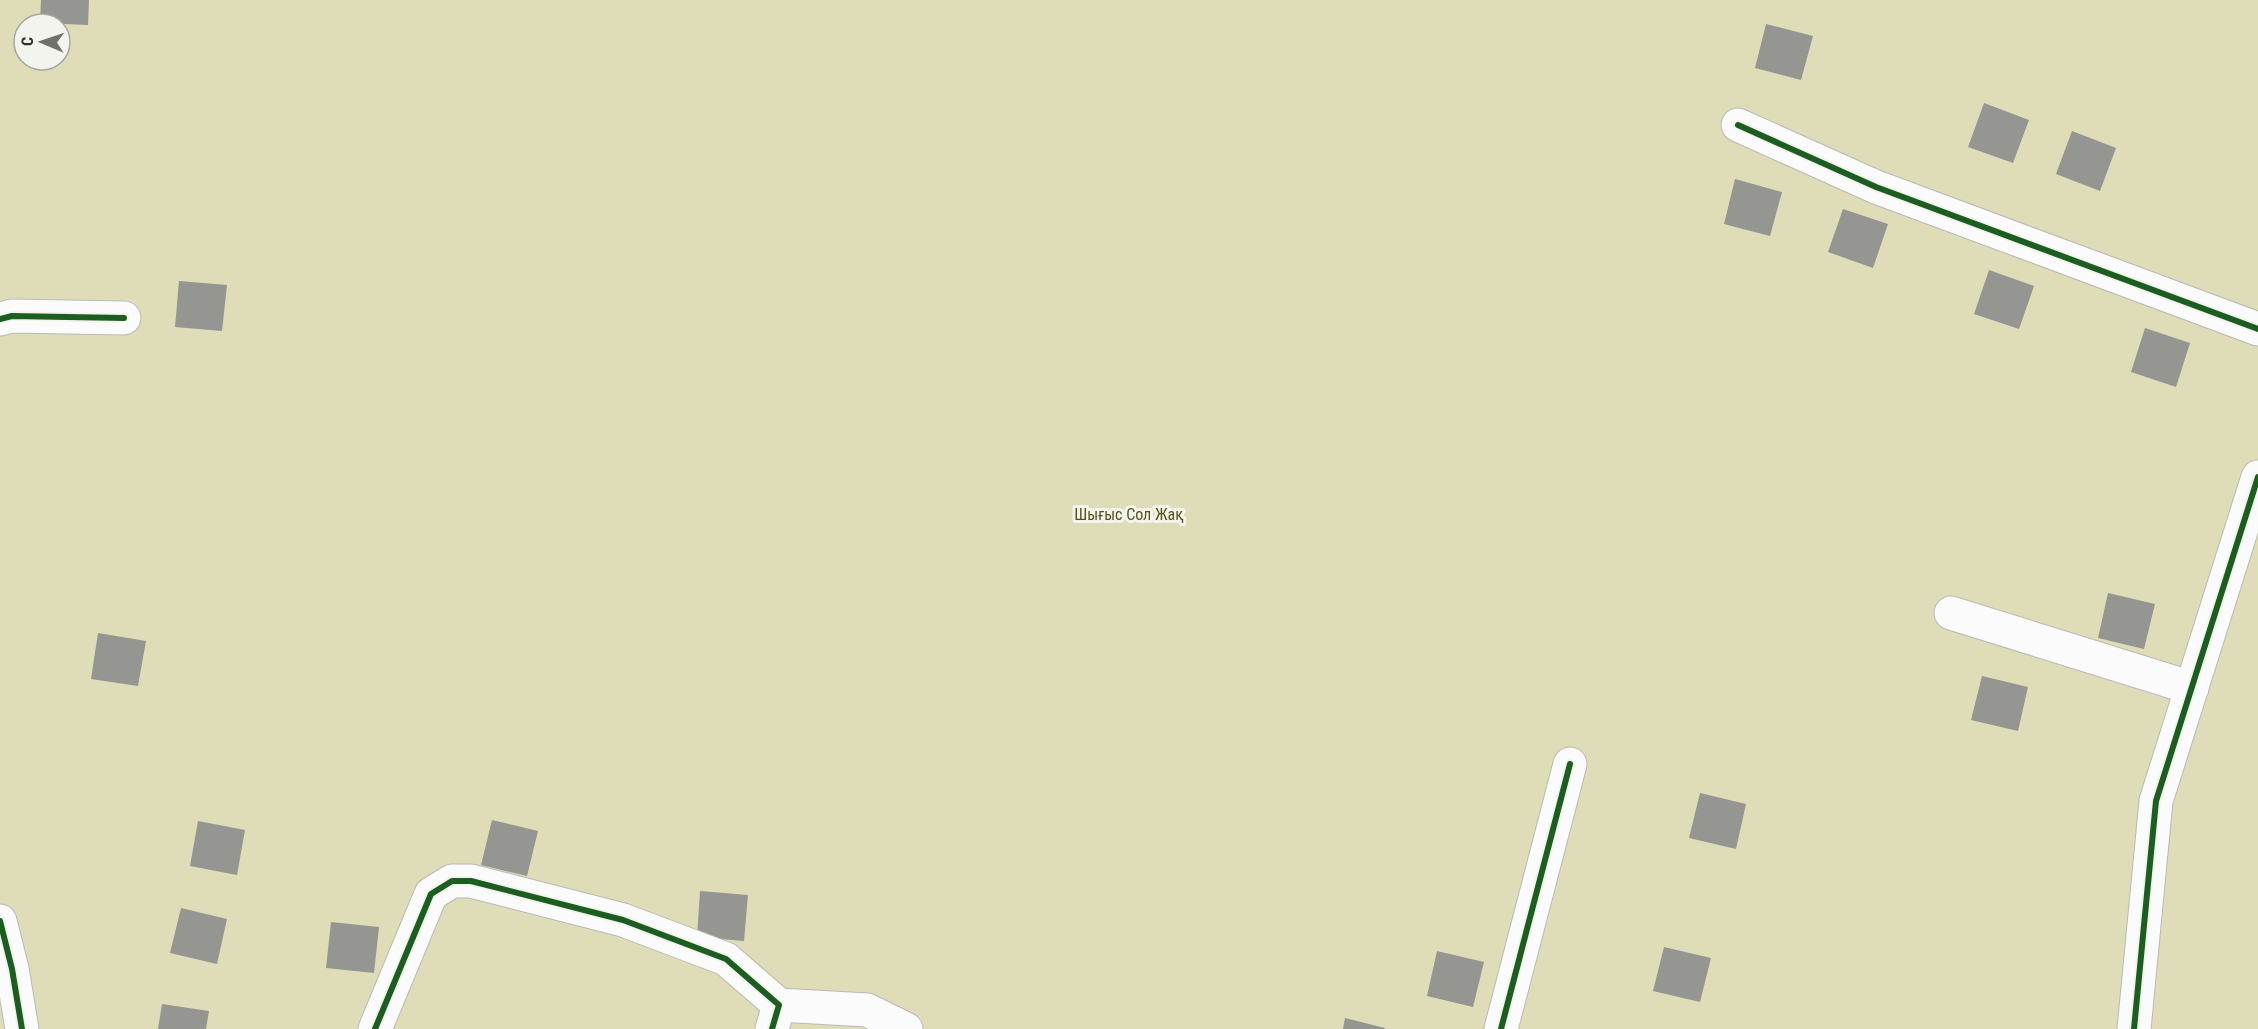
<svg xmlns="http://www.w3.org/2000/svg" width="2258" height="1029" font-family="'Roboto Condensed',sans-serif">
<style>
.green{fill:#deddb8;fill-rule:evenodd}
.building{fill:#959592}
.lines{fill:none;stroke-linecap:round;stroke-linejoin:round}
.minor-casing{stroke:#b9b9b6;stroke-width:35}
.minor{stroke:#fbfbfb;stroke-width:33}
.cycleway-casing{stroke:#f4f4ee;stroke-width:10}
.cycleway{stroke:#1b5e20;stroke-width:6}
.labels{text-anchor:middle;stroke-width:6;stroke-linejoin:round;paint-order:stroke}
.park-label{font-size:16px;fill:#565317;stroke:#f4f4ee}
</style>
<rect width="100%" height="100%" fill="#e6e6e2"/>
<path class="green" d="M0,0H2258V1029H0ZM24,24H60V60H24Z"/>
<path class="building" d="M41,0H89L88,25L40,23Z
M1766,24L1813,36L1801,80L1755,68Z
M1984,103L2029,120L2013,163L1968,147Z
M2072,131L2116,148L2100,191L2056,174Z
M1735,179L1782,192L1770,236L1724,224Z
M1843,209L1888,224L1873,268L1828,252Z
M1989,270L2034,286L2019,329L1974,314Z
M179,281L227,285L222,331L175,327Z
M2145,328L2190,343L2176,387L2131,372Z
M2108,593L2155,604L2144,649L2098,638Z
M98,633L146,641L138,686L91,679Z
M1982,676L2028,687L2018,731L1971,720Z
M1700,793L1746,804L1736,849L1689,838Z
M492,820L538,831L527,876L481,865Z
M198,821L245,830L237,875L190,866Z
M700,891L748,895L744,941L697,937Z
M181,908L227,919L217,964L170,953Z
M331,922L379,927L374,973L326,968Z
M1664,947L1711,958L1700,1002L1653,991Z
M1437,951L1484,962L1473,1007L1427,996Z
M162,1004L209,1011L206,1029H158Z
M1345,1018L1385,1028V1029H1343Z"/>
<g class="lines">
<g class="minor-casing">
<path id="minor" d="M1738,125L1876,187L2258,329
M0,319L12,316L124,318
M1951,613L2192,688
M0,921L12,969L22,1029
M779,1005L867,1010L906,1029
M375,1029L431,894L452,881H471L623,920L726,959L779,1005L772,1029
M1501,1029L1570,764
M2134,1029L2156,801L2258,477"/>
</g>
<use href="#minor" class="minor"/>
<g class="cycleway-casing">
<path id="cycleway" d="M1738,125L1876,187L2258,329
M0,319L12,316L124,318
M0,921L12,969L22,1029
M375,1029L431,894L452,881H471L623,920L726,959L779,1005L772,1029
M1501,1029L1570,764
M2134,1029L2156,801L2258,477"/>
</g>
<use href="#cycleway" class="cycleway"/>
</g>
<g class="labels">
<g class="park-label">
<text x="1129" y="520">Шығыс Сол Жақ</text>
</g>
</g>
<g transform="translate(42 42) rotate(272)"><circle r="28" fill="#f4f4ee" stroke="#a6a6a1" stroke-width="1.5"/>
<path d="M0-4.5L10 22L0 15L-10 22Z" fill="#70706d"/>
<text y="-9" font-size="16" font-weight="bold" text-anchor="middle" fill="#31312e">С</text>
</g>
</svg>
